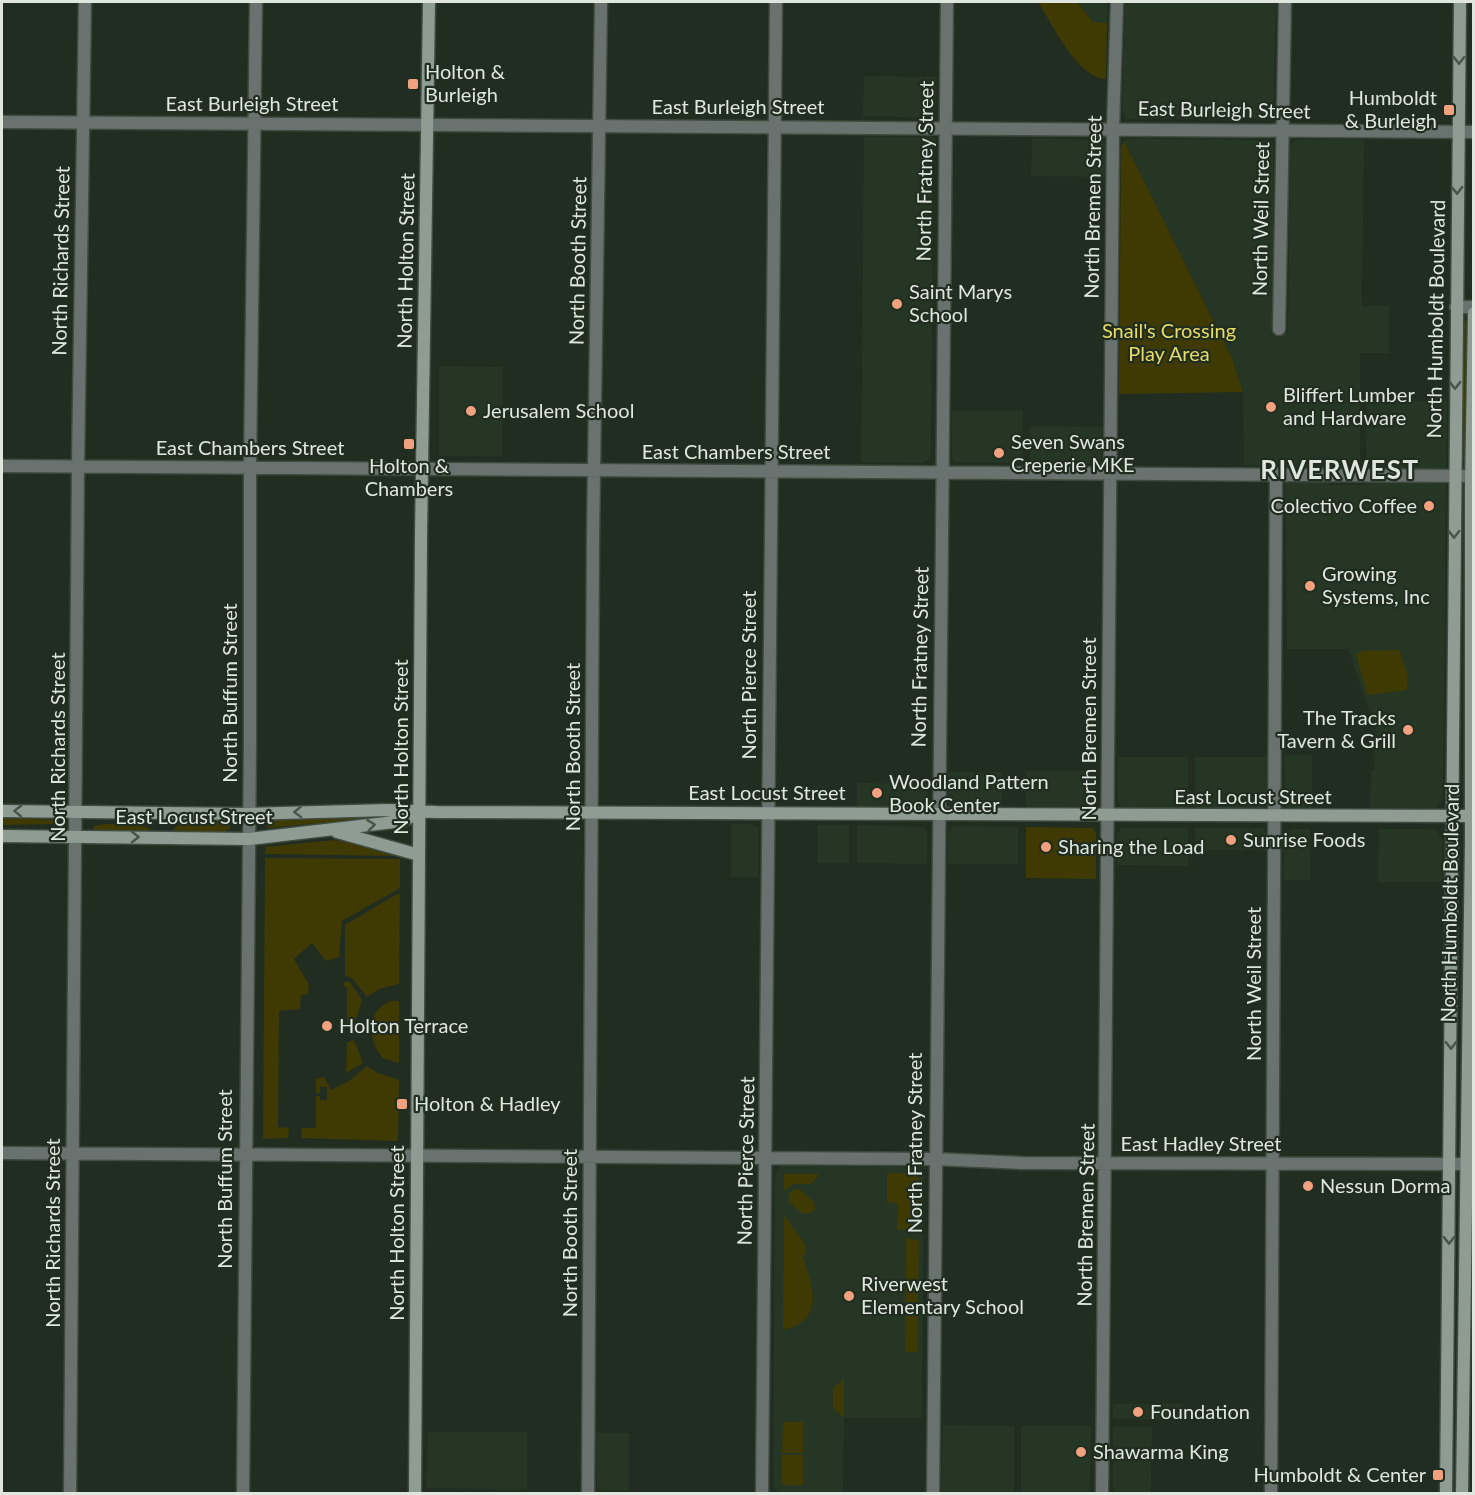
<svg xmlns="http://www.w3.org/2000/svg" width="1475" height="1495" font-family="Lato,sans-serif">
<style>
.built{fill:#253624}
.green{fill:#3f3a04}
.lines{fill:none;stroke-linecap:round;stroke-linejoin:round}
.minor-casing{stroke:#3f4b3e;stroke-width:15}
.tertiary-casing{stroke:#3f4b3e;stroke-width:15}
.secondary-casing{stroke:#3f4b3e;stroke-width:15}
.minor{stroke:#69726e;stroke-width:12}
.tertiary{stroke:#69726e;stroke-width:12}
.secondary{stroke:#8e9c94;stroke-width:12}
.oneway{stroke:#475449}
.poi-dot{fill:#f1a17d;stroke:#212d20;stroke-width:2}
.labels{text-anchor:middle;stroke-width:4.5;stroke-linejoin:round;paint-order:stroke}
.poi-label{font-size:20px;fill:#dee6dd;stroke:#212d20;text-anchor:start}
.street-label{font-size:20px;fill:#dee6dd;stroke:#212d20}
.park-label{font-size:20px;fill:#e5db65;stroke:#212d20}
.district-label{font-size:26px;font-weight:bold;letter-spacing:1.5px;fill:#dee6dd;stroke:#212d20}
</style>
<rect width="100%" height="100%" fill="#212d20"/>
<path class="built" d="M1077,2H1107V23L1093,22Z
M1125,2H1276L1273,119H1126L1122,109Z
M864,76L937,77L934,118L863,116Z
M928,135L936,139L933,153L931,456L924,463L861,462L864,137H926Z
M1032,138L1102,140L1105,144V177L1031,176Z
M1129,139L1266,140L1273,143V323L1278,337L1288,332L1290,145L1296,140H1364L1362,306H1389V353H1360V466H1326L1330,485H1365L1367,400L1447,401L1443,797L1436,808H1370L1371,771L1375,770L1374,746L1381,745L1348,649H1287L1285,465H1244L1243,392L1232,358L1124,141Z
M439,366L503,367L502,456H439Z
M952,411H1023L1022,463L954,462L952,458Z
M1030,426L1103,427L1101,462L1096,464H1030Z
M1284,755H1312V809L1286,807Z
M1118,757H1188V809L1121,807L1118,801Z
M1195,757H1269L1267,805L1261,809H1195Z
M1026,771H1097L1096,803L1091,808L1026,807Z
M948,772H1002V807L952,805L948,800Z
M857,783L928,784L927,802L921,807L857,806Z
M731,824H751L758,828V877H731Z
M818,825H849V863H818Z
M857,825L924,827L927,832V864L857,863Z
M954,826L1018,827V864H948V833Z
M1121,828H1188V866L1117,865V834Z
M1195,828H1262L1268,835V850H1195Z
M1290,829H1310V880H1284V836Z
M1379,829H1429L1438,832L1442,840L1445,882H1378Z
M782,1166L918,1167L924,1174L922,1418H844L843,1492L783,1493L775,1490L773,1484L775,1174Z
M1113,1404H1183V1420L1113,1419Z
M943,1425L1014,1426V1493H941Z
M1021,1426H1091L1090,1491L1087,1494L1021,1493Z
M1113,1427H1152L1151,1493H1116L1113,1490Z
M428,1432H527V1490L426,1488Z
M596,1433H629V1491L602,1490L597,1487Z"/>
<path class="green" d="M1038,2H1077L1093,22L1107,23L1106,79C1077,78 1053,25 1038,2Z
M1124,141L1232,358L1243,392L1119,394L1121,148Z
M1462,321H1467L1466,453L1464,459H1460Z
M1399,650L1408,675L1407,690L1367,695L1356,654L1363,651Z
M370,816V818L267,828L266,824L278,820Z
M2,818L57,820V824L2,825Z
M213,819L230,823V829L223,832L173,831C180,818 199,820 213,819Z
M103,824H141L151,830H94V826Z
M1026,827L1093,828L1096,833V879L1026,878Z
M334,840L399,853V856L265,854V847Z
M265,858L400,859V888L342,921L339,957L326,961L312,943L294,959L309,985L308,994L301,995L300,1009L279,1011L278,1127L289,1128L288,1138L263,1139Z
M397,894L400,895L399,984L379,989L367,997L352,978L345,976V925Z
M349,981L362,1000L354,1025L347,1023V987H344V982Z
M392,1001H399V1063L383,1058C367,1041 366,1009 392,1001Z
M354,1040L363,1063L346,1073L347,1042Z
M367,1066L378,1073L399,1080L398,1141L301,1138L302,1128H316V1096H320V1100H327V1087H320V1093H316V1079L324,1077L331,1090L349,1081Z
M887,1173H919V1229L897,1230L898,1203H887Z
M784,1174H818V1176L811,1184H793L784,1191Z
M798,1188L814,1202L815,1209L811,1213L803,1214L789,1202V1193Z
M784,1215L805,1244L806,1255H802C813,1286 826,1320 783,1330Z
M906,1238L919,1241L917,1352H905Z
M844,1379V1418L833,1408V1388Z
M783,1422H803V1453H782Z
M782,1455H803V1485H782Z"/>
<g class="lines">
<g class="minor-casing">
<path id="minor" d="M1456,307H1474
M1279,329L1285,2
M2,466L1471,476
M2,1153L935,1159L1021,1163L1465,1164
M70,1494L78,466L85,2
M243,1494L250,743V467L256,2
M588,1494L593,538L601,2
M762,1494L776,2
M933,1494L947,2
M1102,1494L1113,128L1117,2
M1271,1494L1276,474"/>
</g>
<g class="tertiary-casing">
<path id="tertiary" d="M2,122L1474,132"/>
</g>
<g class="secondary-casing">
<path id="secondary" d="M2,811L249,814L388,810L436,812L1474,816
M337,832L419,855
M2,836L249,839L403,821L420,812
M415,1494L421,536L429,2
M1446,1494L1460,2
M1462,1494L1471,840V487L1474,313"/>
</g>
<use href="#minor" class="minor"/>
<use href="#tertiary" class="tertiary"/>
<use href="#secondary" class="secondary"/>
</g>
<defs><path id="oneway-chevron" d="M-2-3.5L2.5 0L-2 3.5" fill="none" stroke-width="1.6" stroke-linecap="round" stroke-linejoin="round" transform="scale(1.5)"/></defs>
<g class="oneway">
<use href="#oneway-chevron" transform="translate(1459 60) rotate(91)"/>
<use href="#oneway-chevron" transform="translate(1457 190) rotate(90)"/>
<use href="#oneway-chevron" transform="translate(1455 385) rotate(91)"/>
<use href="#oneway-chevron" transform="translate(1454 534) rotate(90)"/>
<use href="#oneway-chevron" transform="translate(18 811) rotate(-179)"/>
<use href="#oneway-chevron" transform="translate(298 812) rotate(178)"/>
<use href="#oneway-chevron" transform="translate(371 825) rotate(-7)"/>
<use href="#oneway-chevron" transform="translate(135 837) rotate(1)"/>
<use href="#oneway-chevron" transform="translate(1451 1045) rotate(90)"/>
<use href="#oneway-chevron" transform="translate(1449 1240) rotate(91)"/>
</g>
<g class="poi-dot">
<rect x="407" y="78" width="12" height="12" rx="3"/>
<rect x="1443" y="104" width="12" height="12" rx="3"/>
<circle cx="897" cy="304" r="6"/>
<circle cx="1271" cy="407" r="6"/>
<circle cx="471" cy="411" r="6"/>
<rect x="403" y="438" width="12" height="12" rx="3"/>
<circle cx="999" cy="453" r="6"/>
<circle cx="1429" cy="506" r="6"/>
<circle cx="1310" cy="586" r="6"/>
<circle cx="1408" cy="730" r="6"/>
<circle cx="877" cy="793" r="6"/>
<circle cx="1231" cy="840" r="6"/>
<circle cx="1046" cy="847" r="6"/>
<circle cx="327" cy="1026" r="6"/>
<rect x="396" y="1098" width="12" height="12" rx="3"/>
<circle cx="1308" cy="1186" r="6"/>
<circle cx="849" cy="1296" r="6"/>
<circle cx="1138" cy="1412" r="6"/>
<circle cx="1081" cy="1452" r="6"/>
<rect x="1432" y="1469" width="12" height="12" rx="3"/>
</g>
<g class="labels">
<g class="poi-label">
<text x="425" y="79">Holton &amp;<tspan x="425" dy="23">Burleigh</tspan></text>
<text x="1437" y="105" text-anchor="end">Humboldt<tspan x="1437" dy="23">&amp; Burleigh</tspan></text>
<text x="909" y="299">Saint Marys<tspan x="909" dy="23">School</tspan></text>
<text x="1283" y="402">Bliffert Lumber<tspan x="1283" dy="23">and Hardware</tspan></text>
<text x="483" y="418">Jerusalem School</text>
<text x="1011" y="449">Seven Swans<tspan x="1011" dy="23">Creperie MKE</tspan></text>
<text x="409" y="473" text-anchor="middle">Holton &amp;<tspan x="409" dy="23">Chambers</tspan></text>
<text x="1417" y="513" text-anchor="end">Colectivo Coffee</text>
<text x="1322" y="581">Growing<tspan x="1322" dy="23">Systems, Inc</tspan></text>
<text x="1396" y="725" text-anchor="end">The Tracks<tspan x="1396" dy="23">Tavern &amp; Grill</tspan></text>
<text x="889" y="789">Woodland Pattern<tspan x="889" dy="23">Book Center</tspan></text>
<text x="1243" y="847">Sunrise Foods</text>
<text x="1058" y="854">Sharing the Load</text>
<text x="339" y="1033">Holton Terrace</text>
<text x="414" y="1111">Holton &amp; Hadley</text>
<text x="1320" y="1193">Nessun Dorma</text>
<text x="861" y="1291">Riverwest<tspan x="861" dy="23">Elementary School</tspan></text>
<text x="1150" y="1419">Foundation</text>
<text x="1093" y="1459">Shawarma King</text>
<text x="1426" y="1482" text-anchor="end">Humboldt &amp; Center</text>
</g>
<g class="street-label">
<text x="252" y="111">East Burleigh Street</text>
<text x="738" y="114">East Burleigh Street</text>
<text transform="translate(1224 110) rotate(1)" y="7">East Burleigh Street</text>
<text transform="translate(925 171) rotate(-89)" y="7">North Fratney Street</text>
<text transform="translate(1093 207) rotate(-89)" y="7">North Bremen Street</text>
<text transform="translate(1261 219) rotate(-89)" y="7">North Weil Street</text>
<text transform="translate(61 261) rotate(-89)" y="7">North Richards Street</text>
<text transform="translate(406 261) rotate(-89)" y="7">North Holton Street</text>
<text transform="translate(578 261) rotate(-89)" y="7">North Booth Street</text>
<text transform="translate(1436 319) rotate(-89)" y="7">North Humboldt Boulevard</text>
<text x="250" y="455">East Chambers Street</text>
<text x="736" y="459">East Chambers Street</text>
<text transform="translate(920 657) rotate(-89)" y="7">North Fratney Street</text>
<text transform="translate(749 675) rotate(-90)" y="7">North Pierce Street</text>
<text transform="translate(230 693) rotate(-90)" y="7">North Buffum Street</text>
<text transform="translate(1089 729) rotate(-90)" y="7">North Bremen Street</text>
<text transform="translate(58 747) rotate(-90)" y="7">North Richards Street</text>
<text transform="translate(401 747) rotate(-90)" y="7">North Holton Street</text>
<text transform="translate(573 747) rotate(-90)" y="7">North Booth Street</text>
<text x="767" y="800">East Locust Street</text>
<text x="1253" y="804">East Locust Street</text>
<text x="194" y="824">East Locust Street</text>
<text transform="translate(1450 903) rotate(-89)" y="7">North Humboldt Boulevard</text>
<text transform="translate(1254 984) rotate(-90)" y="7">North Weil Street</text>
<text transform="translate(915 1143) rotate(-90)" y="7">North Fratney Street</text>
<text x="1201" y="1151">East Hadley Street</text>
<text transform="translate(746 1161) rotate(-89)" y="7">North Pierce Street</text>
<text transform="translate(225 1179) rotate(-90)" y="7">North Buffum Street</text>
<text transform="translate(1086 1215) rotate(-89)" y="7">North Bremen Street</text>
<text transform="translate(53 1233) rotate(-90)" y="7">North Richards Street</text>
<text transform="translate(397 1233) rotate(-90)" y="7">North Holton Street</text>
<text transform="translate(570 1233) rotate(-90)" y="7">North Booth Street</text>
</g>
<g class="park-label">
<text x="1169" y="338">Snail's Crossing<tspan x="1169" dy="23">Play Area</tspan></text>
</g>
<g class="district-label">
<text x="1340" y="479">RIVERWEST</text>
</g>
</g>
<rect width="1475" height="1495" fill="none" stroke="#dee6dd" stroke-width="6"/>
</svg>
